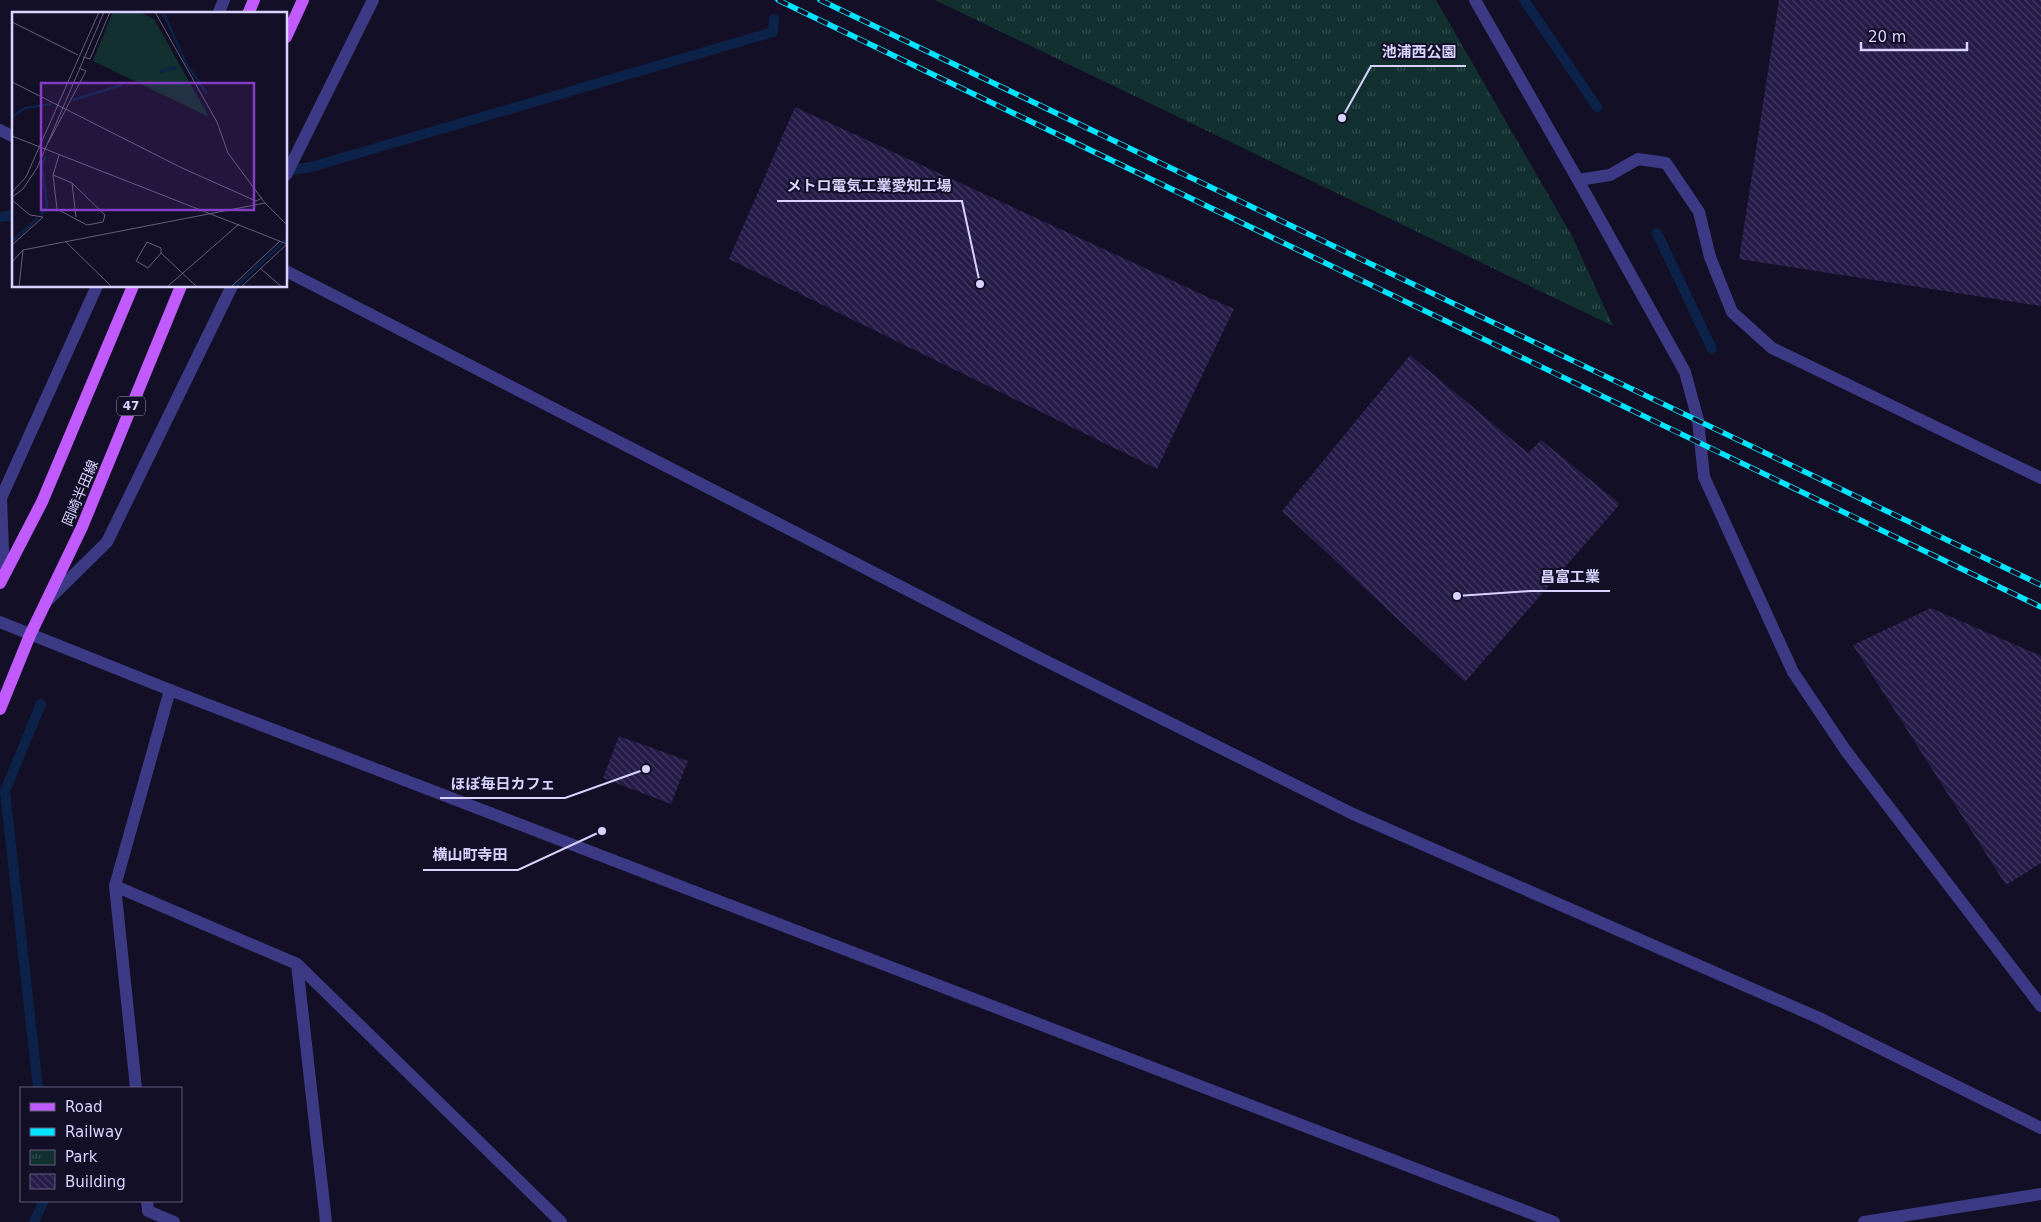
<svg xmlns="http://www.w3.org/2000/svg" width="2041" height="1222" font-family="'DejaVu Sans','Noto Sans JP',sans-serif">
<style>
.park{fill:url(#park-tufts)}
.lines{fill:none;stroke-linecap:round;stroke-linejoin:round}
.stream{stroke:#0c2248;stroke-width:10}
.building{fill:url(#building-back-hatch)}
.service{stroke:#3d3a85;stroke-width:12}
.minor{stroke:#3d3a85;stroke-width:12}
.tertiary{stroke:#3d3a85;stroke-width:12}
.primary{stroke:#c25bff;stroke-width:12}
.rail-casing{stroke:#00e5ff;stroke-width:5.5}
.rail{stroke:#130f26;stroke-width:4;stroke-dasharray:11;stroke-linecap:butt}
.labels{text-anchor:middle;stroke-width:4;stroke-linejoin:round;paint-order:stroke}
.shield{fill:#130f26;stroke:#9e99be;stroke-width:1}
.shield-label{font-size:12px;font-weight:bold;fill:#d9d4ff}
.street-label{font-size:14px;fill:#d9d4ff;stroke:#130f26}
.inset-river{fill:none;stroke:#0c2248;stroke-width:2.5}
.inset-road{fill:none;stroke:#625e7d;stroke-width:1}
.view{fill:#843dc5;fill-opacity:0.15;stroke:#843dc5;stroke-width:2.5}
.inset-edge{fill:none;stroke:#d9d4ff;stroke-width:2.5}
.leader{fill:none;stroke:#d9d4ff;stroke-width:2}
.callout-dot{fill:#d9d4ff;stroke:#130f26;stroke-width:2}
.callout-label{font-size:15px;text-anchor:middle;font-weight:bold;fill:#d9d4ff;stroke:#130f26;stroke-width:4;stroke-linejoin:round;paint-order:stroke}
</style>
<defs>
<pattern id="park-tufts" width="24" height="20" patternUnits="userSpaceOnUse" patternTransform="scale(1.25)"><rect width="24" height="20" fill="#12302f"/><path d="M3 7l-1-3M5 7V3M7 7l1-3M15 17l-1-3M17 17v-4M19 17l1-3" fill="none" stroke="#344d4e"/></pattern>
<pattern id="building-back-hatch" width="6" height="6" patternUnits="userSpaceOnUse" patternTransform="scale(1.25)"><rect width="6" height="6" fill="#241b47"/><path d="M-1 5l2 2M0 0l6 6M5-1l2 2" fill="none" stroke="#433b63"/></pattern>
</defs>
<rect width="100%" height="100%" fill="#130f26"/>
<path class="park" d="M935,0H1436L1572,236L1613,326Z"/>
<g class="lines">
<path class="stream" d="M1524,0L1597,107
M286,171L311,167L773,32L774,19
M0,217L14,215
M1657,233L1712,349
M38,1088L5,791L41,704
M34,1222L44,1201"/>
</g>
<path class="building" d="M1779,0H2041V306L1739,259Z
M795,107L1234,309L1157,469L729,259Z
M1410,355L1528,453L1541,440L1620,504L1465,682L1282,511Z
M1931,608L2041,656V863L2006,885L1853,645Z
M619,736L688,761L671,804L603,778Z"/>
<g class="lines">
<path class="service" d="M1578,180L1610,175L1638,159L1666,163L1699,212L1710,257L1732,312L1772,348L2041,478"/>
<path class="minor" d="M218,14L224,0
M0,130L14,137
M286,175L373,0
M286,271L1042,659L1353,814L1819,1018L2041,1128
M4,575L1,498L97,286
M46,602L107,542L232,286
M115,886L297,964L561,1222
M297,964L326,1222
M136,1088L115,886L170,690
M147,1201L148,1211L174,1222
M1864,1222L2041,1194"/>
<path class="tertiary" d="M1475,0L1578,180L1685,372L1698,420L1704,477L1793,672L1846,751L2041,1006
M0,622L170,690L1554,1222"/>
<path class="primary" d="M248,14L254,0
M286,37L303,0
M0,583L42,502L133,286
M0,709L30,635L82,527L181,286"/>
<g class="rail-casing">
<path id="rail" d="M778,0L2041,607
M820,0L2041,585"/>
</g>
<use href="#rail" class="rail"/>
</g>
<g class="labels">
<rect class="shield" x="117" y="396.5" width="28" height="19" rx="4"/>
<g class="shield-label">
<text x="131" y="410">47</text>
</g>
<g class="street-label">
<text transform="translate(80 493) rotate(-67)" y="5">岡崎半田線</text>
</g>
</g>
<g transform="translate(12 12)">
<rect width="275" height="275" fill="#130f26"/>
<path d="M101,0H128L142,7L197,105L81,49Z" fill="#12302f"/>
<path class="inset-river" d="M151,0L175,53L195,82M148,60L165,55M61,88L110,73M0,105L13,96L40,92M29,203L35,195L30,153L34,144M0,229L26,206M223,275L275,227"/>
<path class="inset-road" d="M143,0L205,110L216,141L253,191L275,213M0,10L66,43M71,45L78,47L98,0M0,70L170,156L244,189L250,186M0,124L275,232L229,275M36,131L74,59L67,56M41,163L60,171L93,203L91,210L75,213L45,197L41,163L47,143M60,171L64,205M0,180L14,165L87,0M0,185L11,177L25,156L92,0M0,188L18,203L31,205L0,233M54,230L100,275M149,241L136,256L124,249L135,230L149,236V241L185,275M0,250L11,238L253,191M248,256L270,275M7,275L11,238M155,275L227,212M219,275L268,229"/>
<path class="view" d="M29,71H242V198H29Z"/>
<rect width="275" height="275" class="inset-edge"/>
</g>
<path class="leader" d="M1342 118L1371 66H1466M980 284L962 201H777M1457 596L1530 591H1610M646 769L565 798H440M602 831L518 870H423"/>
<g class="callout-dot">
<circle cx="1342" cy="118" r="5"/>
<circle cx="980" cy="284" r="5"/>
<circle cx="1457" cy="596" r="5"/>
<circle cx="646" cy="769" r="5"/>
<circle cx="602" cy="831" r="5"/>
</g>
<g class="callout-label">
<text x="1419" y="57">池浦西公園</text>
<text x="869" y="191">メトロ電気工業愛知工場</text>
<text x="1570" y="582">昌富工業</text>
<text x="503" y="789">ほぼ毎日カフェ</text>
<text x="470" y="860">横山町寺田</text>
</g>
<rect x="20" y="1087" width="162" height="115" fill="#130f26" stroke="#625e7d"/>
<rect x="30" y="1103" width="25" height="8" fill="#c25bff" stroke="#625e7d"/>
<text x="65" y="1112" font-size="15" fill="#d9d4ff">Road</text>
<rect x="30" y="1128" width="25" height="8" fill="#00e5ff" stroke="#625e7d"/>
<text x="65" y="1137" font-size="15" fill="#d9d4ff">Railway</text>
<rect x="30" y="1150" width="25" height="15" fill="url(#park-tufts)" stroke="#625e7d"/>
<text x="65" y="1162" font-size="15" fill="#d9d4ff">Park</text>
<rect x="30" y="1174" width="25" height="15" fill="url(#building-back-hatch)" stroke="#625e7d"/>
<text x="65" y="1187" font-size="15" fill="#d9d4ff">Building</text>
<path d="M1861 42v8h106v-8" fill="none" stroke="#d9d4ff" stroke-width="2.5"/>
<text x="1868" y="42" font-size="15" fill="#d9d4ff" stroke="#130f26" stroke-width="4" paint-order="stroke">20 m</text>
</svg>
